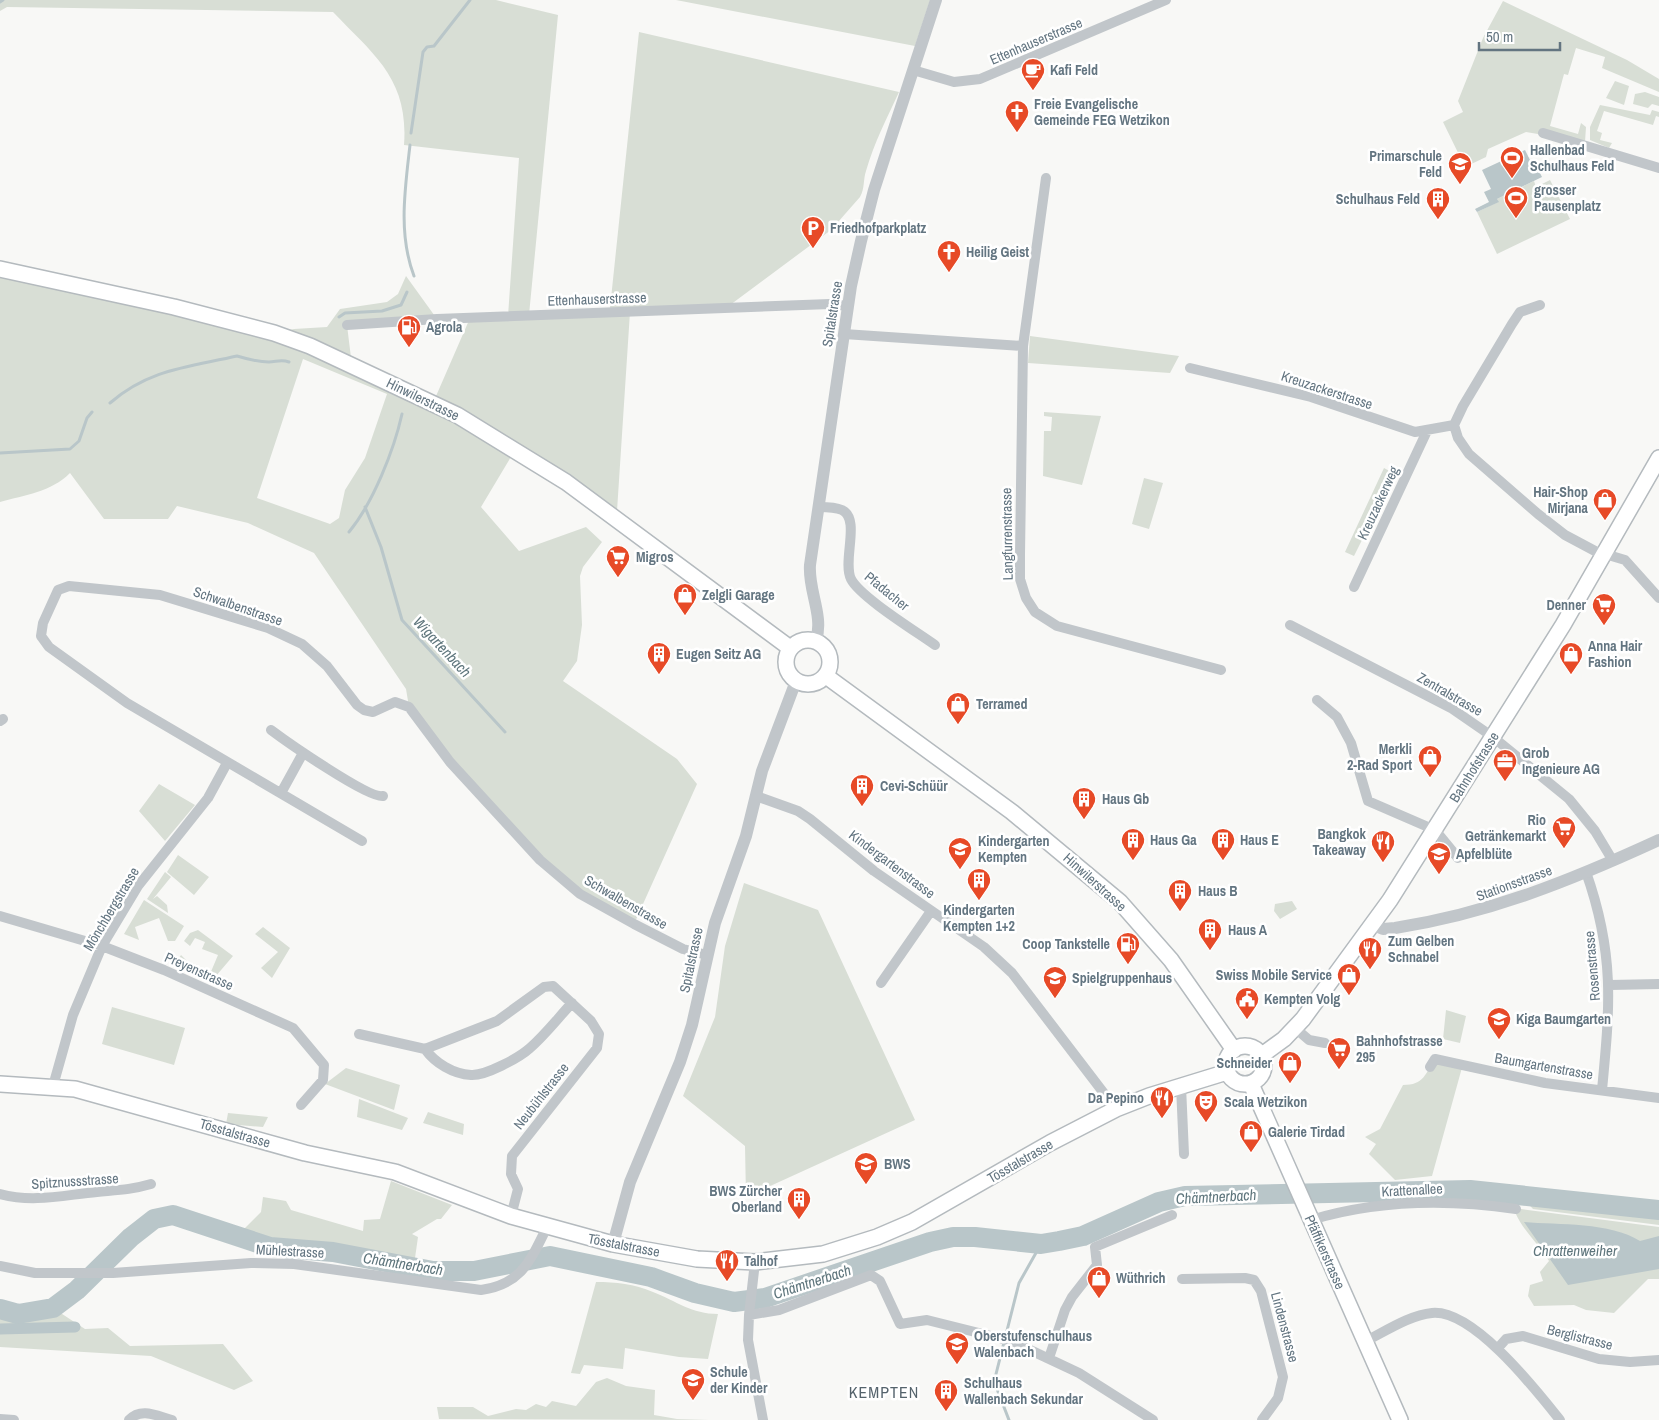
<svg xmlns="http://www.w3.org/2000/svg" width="1659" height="1420" font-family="'Archivo Narrow',sans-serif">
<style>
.green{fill:#d8ded5;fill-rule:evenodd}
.water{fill:#b9c6c9}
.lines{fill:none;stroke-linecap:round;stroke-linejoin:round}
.stream{stroke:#b9c6c9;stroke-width:3}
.canal{stroke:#b9c6c9;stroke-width:11}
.river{stroke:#b9c6c9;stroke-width:20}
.secondary-casing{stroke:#b4babe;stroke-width:18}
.minor{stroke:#c1c6ca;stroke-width:10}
.tertiary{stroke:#c1c6ca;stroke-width:12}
.secondary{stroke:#fff;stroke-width:15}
.labels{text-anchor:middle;stroke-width:5;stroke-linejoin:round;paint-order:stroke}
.street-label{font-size:14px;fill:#637581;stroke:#fff}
.poi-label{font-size:14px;font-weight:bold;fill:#637581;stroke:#fff;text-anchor:start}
.water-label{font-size:15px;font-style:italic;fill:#5e757c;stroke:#fff}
.quarter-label{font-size:16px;letter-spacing:1px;fill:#55636c;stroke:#fff}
</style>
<rect width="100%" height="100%" fill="#f8f8f6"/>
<path class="green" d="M0,0H496L558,15L529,315L630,312L617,511L515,450L481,507L519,551L586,527L602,542L583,567L580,576L582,625L577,661L563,681L677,759L697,784L634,924L580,894L540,860L409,707L406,689L314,553L248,523L177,506L168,519H104L70,473C51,492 25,495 0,502V269L274,333L294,329L327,327L340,309L387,302L398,294L406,276L437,319L347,325L352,366L433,403L470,318L508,316L519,158L404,145C409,79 374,55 333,12L7,7L0,11ZM303,359L387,394L365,458L345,490L339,518L330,524L257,498Z
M676,0H930L915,46Z
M1503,1L1627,60L1659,79V92L1602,68L1605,57L1576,48L1568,75L1564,74L1550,126L1578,134L1581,123L1586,127L1585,142L1526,132L1488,149L1486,157L1465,167L1443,122L1463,112L1458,101L1483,38Z
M639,32L899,92C887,118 874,143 866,171C863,180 865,188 860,197L831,230L730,305L610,308Z
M1615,81L1629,86L1624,105L1606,98Z
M1645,92L1659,97V106L1652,104L1648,108L1633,104L1635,94Z
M1600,105L1650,115L1652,110L1659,112V117L1656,116L1653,125L1604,111L1597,131L1602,133L1600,140L1612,143L1609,148L1590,140V127Z
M1550,180L1570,219L1497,254L1477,212L1498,202L1497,199L1534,181L1536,187Z
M1030,336L1179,356L1170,373L1028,363Z
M1044,412L1101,416L1082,485L1043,476L1044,431H1051L1052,417L1044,416Z
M1384,468L1395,474L1354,556L1345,552Z
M1144,478L1163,483L1149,529L1132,524Z
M159,784L195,805L165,841L139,811Z
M178,855L209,877L194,895L167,872Z
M165,872L171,877L153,899L157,896L167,905L168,913L147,899Z
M744,883L818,910L915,1120L746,1197L745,1146L683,1096L715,1017L725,946Z
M144,900L184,926L175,941H168L159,918L135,927L139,940L124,934Z
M1292,901L1297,909L1280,919L1274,911L1275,904Z
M263,927L290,948L272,978L261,968L278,952L255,934Z
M198,930L233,956L210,983L180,969L178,960L181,955L187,961L197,965L196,968L210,974L218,955L202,949L205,942L195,938L190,946L184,941L190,933Z
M112,1007L185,1028L174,1065L102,1044Z
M1446,1010L1466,1016L1460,1043L1443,1039Z
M1435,1059L1463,1064L1432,1176L1395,1180L1369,1154L1376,1144L1365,1137L1380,1129L1403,1085C1424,1085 1425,1074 1435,1059Z
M346,1068L400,1085L394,1110L325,1084Z
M359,1099L408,1118L402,1130L357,1117Z
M428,1112L464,1124L463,1135L423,1123Z
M228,1113L268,1117L263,1127L226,1124Z
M391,1181L452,1205L441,1219H437L412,1234L418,1237L413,1272L306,1257L260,1254V1241L241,1232L261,1212L263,1197L286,1201L291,1210L363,1231L364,1220L380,1219Z
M1522,1197L1555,1198L1659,1210V1225L1533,1209Z
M1521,1209L1659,1227V1279H1648L1614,1313L1586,1310L1574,1305L1534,1306L1528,1296L1530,1285L1543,1281L1540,1272L1549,1261C1538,1243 1523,1231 1515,1212Z
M596,1282C616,1282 634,1284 653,1292C676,1301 692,1314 718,1314L708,1359L679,1357L625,1348L623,1369L584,1365L580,1374L571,1373Z
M53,1308L85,1329L108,1328L130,1346L223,1344L253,1381L234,1390L151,1356L0,1347V1309L18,1314Z
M607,1378L626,1386L655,1390L654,1415L677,1419L709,1420L439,1419L437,1407H473L488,1416L516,1409L526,1410L536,1404L546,1407L552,1401L576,1406L596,1382Z"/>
<path class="water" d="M1525,150L1534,168L1537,167L1542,177L1497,199L1499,202L1477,212L1475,209L1489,202L1484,192L1491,189L1482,170Z
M1524,1222C1559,1225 1610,1222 1640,1241L1659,1236V1269L1568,1285Z"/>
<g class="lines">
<path class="stream" d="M0,2L3,0
M411,133L423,52L427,47L434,46L470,0
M410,145C405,189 398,234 414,276
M339,317L345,313L382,311L401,305L407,292
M110,403C149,369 189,367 237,356C247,359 258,362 269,362C276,362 281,359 289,362
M0,453L70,449L79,441L87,418L92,412
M365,507L381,547L402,620L505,732
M349,532C373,503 394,450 402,414
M1009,1420L997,1389L996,1374L1019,1283L1041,1244"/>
<path class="canal" d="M0,1329L75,1327"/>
<path class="river" d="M0,1309L18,1314L53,1308L77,1290L131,1237L154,1219L173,1215L270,1247L333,1252L433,1271H474L550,1256L651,1277L695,1293L734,1302L765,1298L930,1242L953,1237H975L1041,1244L1059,1241L1083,1236L1159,1202L1185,1196L1470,1190L1659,1210"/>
<g class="secondary-casing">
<path id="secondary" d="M0,269L174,307L274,333L310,346L457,415L566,482L790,648
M786 662a22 22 0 1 1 44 0a22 22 0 1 1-44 0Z
M826,676L1012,812L1120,902L1171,960L1234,1050
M1226 1065a19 19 0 1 1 38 0a19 19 0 1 1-38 0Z
M1262,1055L1284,1039L1303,1019L1390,900L1563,625L1659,458
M0,1084L75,1089L305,1153L395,1172L511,1216L613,1244L697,1259L755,1262L823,1254L877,1237L912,1222L1050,1143L1116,1109L1149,1096L1227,1072
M1251,1084L1400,1420"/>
</g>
<path class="minor" d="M913,70L954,82L980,79L1166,0
M1543,133L1659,168
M1046,178L1023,346L1020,555V579L1026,598L1035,612L1057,626L1221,670
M1540,305L1520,312L1512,324L1463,406L1454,425L1458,438L1469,454L1538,514L1565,535L1595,551L1625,560L1659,598
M347,325L437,319L830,304L848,306
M844,334L1023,346
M1190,368L1311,397L1415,432L1454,425
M819,507C826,507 835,507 842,510C861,519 842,561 851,579C860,597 917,632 935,645
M1354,587L1427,431
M1290,625L1451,708L1493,737L1569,799L1595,831L1613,861
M1317,700L1337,717L1351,743L1368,801L1435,830L1458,858
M0,721L3,719
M271,730C287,742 369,799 383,796
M281,793L303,753
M756,796L798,811L810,819L874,871L984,947L1012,973L1116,1109
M362,841L127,703L49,647L41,636L43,623L58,590L69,586L160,595L268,628L302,644L327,666L357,705L364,710L373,712L395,702L409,707L450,762L540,860L580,894L634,924L683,949L707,955
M1586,872C1615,954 1610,1006 1602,1090
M0,916L102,946L164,970L293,1028L324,1065L323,1080L301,1105
M881,983L931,911
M1610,985L1659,984
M1295,1028L1309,1040L1325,1043
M359,1034L425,1049L497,1021L544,987L553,986L591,1021L599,1034L597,1048L512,1156L511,1174L518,1189L511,1216
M425,1049C435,1063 453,1074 471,1075C485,1076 519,1058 530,1048C545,1035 558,1018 572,1003
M1430,1067L1435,1059L1545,1083L1659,1098
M53,1086L73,1015L102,946L138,886L208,798L227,763
M1181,1086L1184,1154
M0,1194C33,1203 64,1195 97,1192C119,1190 130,1190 151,1184
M1311,1220C1377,1200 1447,1199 1516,1209
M755,1262L749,1315L748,1340L763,1420
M0,1266L35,1273H113L251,1263L294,1264L481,1290C522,1284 530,1261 547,1227
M1182,1279L1245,1278L1254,1280L1261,1291L1283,1377L1278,1398L1262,1420
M749,1315L779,1310L871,1275L880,1281L900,1324L927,1320L1011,1341L1079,1373L1153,1420
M1366,1341C1386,1331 1410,1315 1432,1313C1473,1309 1536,1390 1560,1420
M1498,1348L1506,1339L1523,1336L1599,1359L1630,1362L1659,1360
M1049,1358L1065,1310L1072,1297L1097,1265L1095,1247L1172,1215
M0,1419L14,1420
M129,1420C141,1407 157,1416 172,1420"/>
<path class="tertiary" d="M816,641C824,615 808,591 810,565L851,286L861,241L874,190L936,0
M1373,925L1383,929L1395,928C1491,913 1572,880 1659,840
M613,1244L630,1182L680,1062L692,1025L715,923L746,836L762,771L796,681"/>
<use href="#secondary" class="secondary"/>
</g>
<defs>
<g id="cafe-pin" transform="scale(1.25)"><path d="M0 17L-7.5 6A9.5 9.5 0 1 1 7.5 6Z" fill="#e74a27" stroke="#fff"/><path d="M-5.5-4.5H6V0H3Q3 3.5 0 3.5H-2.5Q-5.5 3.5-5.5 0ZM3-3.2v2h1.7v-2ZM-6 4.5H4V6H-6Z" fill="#fff"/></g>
<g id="church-pin" transform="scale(1.25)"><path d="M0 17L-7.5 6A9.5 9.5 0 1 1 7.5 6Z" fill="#e74a27" stroke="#fff"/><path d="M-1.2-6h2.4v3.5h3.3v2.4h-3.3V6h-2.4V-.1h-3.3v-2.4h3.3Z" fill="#fff"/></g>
<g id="stadium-pin" transform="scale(1.25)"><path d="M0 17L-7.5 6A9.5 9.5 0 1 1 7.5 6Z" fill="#e74a27" stroke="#fff"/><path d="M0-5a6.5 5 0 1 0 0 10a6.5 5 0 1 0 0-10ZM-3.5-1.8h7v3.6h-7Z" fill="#fff"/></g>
<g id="school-pin" transform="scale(1.25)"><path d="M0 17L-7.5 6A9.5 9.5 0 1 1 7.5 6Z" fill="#e74a27" stroke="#fff"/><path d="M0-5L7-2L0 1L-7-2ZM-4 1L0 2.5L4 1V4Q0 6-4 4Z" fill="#fff"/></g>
<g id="building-pin" transform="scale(1.25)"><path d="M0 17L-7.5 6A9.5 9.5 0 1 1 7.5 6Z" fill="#e74a27" stroke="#fff"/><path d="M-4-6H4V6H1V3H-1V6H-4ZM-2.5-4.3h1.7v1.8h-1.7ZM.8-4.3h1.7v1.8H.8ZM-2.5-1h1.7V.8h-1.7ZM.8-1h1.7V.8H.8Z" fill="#fff"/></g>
<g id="parking-pin" transform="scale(1.25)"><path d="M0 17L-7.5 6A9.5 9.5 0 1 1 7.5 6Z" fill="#e74a27" stroke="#fff"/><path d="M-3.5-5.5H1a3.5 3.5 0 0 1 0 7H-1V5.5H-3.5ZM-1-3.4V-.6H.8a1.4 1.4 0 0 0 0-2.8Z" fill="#fff"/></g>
<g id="fuel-pin" transform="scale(1.25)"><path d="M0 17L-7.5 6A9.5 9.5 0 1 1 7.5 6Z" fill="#e74a27" stroke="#fff"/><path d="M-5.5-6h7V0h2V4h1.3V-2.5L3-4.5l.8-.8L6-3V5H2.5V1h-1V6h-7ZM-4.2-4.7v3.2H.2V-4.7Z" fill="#fff"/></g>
<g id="shop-pin" transform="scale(1.25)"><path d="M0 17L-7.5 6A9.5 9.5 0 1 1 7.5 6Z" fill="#e74a27" stroke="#fff"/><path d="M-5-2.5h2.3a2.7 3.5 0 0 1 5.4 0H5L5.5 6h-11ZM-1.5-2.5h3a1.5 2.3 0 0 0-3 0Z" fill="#fff"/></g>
<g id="supermarket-pin" transform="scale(1.25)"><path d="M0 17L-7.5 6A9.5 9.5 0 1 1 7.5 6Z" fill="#e74a27" stroke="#fff"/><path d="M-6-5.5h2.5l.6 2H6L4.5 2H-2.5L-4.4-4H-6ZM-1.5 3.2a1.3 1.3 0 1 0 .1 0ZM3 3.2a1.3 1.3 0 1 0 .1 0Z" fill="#fff"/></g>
<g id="office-pin" transform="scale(1.25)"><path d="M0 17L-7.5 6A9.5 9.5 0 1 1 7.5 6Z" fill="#e74a27" stroke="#fff"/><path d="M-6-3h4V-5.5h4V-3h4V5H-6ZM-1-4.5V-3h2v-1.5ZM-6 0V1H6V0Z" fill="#fff"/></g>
<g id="restaurant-pin" transform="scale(1.25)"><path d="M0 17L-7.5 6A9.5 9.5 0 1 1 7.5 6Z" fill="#e74a27" stroke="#fff"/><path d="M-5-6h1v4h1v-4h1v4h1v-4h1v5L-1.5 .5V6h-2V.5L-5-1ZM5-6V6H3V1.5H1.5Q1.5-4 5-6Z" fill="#fff"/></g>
<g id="civic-pin" transform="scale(1.25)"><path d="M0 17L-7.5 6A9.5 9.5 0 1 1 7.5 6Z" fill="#e74a27" stroke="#fff"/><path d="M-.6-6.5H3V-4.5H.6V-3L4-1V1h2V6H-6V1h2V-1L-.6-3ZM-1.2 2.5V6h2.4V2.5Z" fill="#fff"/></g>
<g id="theatre-pin" transform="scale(1.25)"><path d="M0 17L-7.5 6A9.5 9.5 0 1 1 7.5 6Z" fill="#e74a27" stroke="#fff"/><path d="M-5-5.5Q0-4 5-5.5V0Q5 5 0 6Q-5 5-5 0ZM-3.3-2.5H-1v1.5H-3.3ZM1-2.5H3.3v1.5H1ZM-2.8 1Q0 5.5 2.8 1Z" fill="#fff"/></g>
</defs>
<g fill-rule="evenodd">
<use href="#cafe-pin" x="1033" y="70"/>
<use href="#church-pin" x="1017" y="112"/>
<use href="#stadium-pin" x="1512" y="158"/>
<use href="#school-pin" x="1460" y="164"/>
<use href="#stadium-pin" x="1516" y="198"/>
<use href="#building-pin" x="1438" y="199"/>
<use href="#parking-pin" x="813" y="228"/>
<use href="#church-pin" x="949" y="252"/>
<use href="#fuel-pin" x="409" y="327"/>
<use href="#shop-pin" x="1605" y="500"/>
<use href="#supermarket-pin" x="618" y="557"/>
<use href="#shop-pin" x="685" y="595"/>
<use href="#supermarket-pin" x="1604" y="605"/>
<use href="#building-pin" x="659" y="654"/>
<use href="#shop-pin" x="1571" y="654"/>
<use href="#shop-pin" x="958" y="704"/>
<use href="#shop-pin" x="1430" y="757"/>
<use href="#office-pin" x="1505" y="761"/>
<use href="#building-pin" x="862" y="786"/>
<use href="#building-pin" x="1084" y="799"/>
<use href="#supermarket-pin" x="1564" y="828"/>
<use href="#building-pin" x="1133" y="840"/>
<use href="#building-pin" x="1223" y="840"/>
<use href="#restaurant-pin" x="1383" y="842"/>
<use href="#school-pin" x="960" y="849"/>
<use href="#school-pin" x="1439" y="854"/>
<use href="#building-pin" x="979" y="880"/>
<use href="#building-pin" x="1180" y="891"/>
<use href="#building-pin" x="1210" y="930"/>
<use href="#fuel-pin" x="1128" y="944"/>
<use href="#restaurant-pin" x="1370" y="949"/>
<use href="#shop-pin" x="1349" y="975"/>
<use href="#school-pin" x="1055" y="978"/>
<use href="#civic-pin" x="1247" y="999"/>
<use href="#school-pin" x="1499" y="1019"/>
<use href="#supermarket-pin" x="1339" y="1049"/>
<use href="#shop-pin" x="1290" y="1063"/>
<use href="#restaurant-pin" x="1162" y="1098"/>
<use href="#theatre-pin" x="1206" y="1102"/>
<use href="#shop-pin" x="1251" y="1132"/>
<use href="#school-pin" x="866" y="1164"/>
<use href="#building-pin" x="799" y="1199"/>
<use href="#restaurant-pin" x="727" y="1261"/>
<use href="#shop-pin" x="1099" y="1278"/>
<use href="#school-pin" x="957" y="1344"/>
<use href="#school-pin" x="693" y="1380"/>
<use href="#building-pin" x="946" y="1391"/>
</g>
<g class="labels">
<g class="street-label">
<text transform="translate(1036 41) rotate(-23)" y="5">Ettenhauserstrasse</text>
<text transform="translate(597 299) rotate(-2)" y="5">Ettenhauserstrasse</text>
<text transform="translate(832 314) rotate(-81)" y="5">Spitalstrasse</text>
<text transform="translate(1327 390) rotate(18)" y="5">Kreuzackerstrasse</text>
<text transform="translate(423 399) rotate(26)" y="5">Hinwilerstrasse</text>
<text transform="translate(1378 503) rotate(-65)" y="5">Kreuzackerweg</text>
<text transform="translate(1007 534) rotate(-91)" y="5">Langfurrenstrasse</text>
<text transform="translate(887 591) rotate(39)" y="5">Pfadacher</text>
<text transform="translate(238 606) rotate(19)" y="5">Schwalbenstrasse</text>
<text transform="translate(1450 694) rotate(30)" y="5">Zentralstrasse</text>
<text transform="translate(1474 767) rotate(-58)" y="5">Bahnhofstrasse</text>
<text transform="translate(892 864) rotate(37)" y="5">Kindergartenstrasse</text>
<text transform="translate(1095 882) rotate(42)" y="5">Hinwilerstrasse</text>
<text transform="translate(1514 883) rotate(-20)" y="5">Stationsstrasse</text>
<text transform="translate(626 902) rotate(30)" y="5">Schwalbenstrasse</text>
<text transform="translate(111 909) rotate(-59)" y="5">Mönchbergstrasse</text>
<text transform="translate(691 960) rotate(-78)" y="5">Spitalstrasse</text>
<text transform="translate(1592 966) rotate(-95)" y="5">Rosenstrasse</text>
<text transform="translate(199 971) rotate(24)" y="5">Preyenstrasse</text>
<text transform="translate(1544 1066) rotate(10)" y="5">Baumgartenstrasse</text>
<text transform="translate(541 1096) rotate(-52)" y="5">Neubühlstrasse</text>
<text transform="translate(235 1133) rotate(16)" y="5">Tösstalstrasse</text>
<text transform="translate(1020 1161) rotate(-30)" y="5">Tösstalstrasse</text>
<text transform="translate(75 1181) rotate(-4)" y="5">Spitznussstrasse</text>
<text transform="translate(1412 1190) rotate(-3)" y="5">Krattenallee</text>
<text transform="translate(624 1245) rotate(11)" y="5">Tösstalstrasse</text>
<text transform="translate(290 1251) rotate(3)" y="5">Mühlestrasse</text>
<text transform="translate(1325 1252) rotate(66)" y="5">Pfäffikerstrasse</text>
<text transform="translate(1285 1327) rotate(75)" y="5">Lindenstrasse</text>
<text transform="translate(1580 1337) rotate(14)" y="5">Berglistrasse</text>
</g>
<g class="poi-label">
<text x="1050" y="75">Kafi Feld</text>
<text x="1034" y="109">Freie Evangelische<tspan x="1034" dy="16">Gemeinde FEG Wetzikon</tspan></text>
<text x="1530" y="155">Hallenbad<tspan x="1530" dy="16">Schulhaus Feld</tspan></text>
<text x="1442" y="161" text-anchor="end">Primarschule<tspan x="1442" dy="16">Feld</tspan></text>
<text x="1534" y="195">grosser<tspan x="1534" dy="16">Pausenplatz</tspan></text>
<text x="1420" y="204" text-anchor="end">Schulhaus Feld</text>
<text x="830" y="233">Friedhofparkplatz</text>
<text x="966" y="257">Heilig Geist</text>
<text x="426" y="332">Agrola</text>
<text x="1588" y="497" text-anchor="end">Hair-Shop<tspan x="1588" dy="16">Mirjana</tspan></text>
<text x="636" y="562">Migros</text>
<text x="702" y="600">Zelgli Garage</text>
<text x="1586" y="610" text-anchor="end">Denner</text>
<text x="1588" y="651">Anna Hair<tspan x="1588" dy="16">Fashion</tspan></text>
<text x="676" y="659">Eugen Seitz AG</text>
<text x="976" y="709">Terramed</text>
<text x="1412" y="754" text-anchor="end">Merkli<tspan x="1412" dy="16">2-Rad Sport</tspan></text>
<text x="1522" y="758">Grob<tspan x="1522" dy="16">Ingenieure AG</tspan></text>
<text x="880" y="791">Cevi-Schüür</text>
<text x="1102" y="804">Haus Gb</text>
<text x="1546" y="825" text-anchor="end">Rio<tspan x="1546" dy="16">Getränkemarkt</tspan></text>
<text x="1366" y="839" text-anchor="end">Bangkok<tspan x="1366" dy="16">Takeaway</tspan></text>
<text x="1150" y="845">Haus Ga</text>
<text x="1240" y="845">Haus E</text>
<text x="978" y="846">Kindergarten<tspan x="978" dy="16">Kempten</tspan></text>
<text x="1456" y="859">Apfelblüte</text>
<text x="1198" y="896">Haus B</text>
<text x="979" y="915" text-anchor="middle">Kindergarten<tspan x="979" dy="16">Kempten 1+2</tspan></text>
<text x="1228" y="935">Haus A</text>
<text x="1388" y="946">Zum Gelben<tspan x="1388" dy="16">Schnabel</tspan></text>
<text x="1110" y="949" text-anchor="end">Coop Tankstelle</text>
<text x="1332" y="980" text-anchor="end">Swiss Mobile Service</text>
<text x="1072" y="983">Spielgruppenhaus</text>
<text x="1264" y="1004">Kempten Volg</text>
<text x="1516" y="1024">Kiga Baumgarten</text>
<text x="1356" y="1046">Bahnhofstrasse<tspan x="1356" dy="16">295</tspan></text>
<text x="1272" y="1068" text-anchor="end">Schneider</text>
<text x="1144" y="1103" text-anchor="end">Da Pepino</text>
<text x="1224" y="1107">Scala Wetzikon</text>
<text x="1268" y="1137">Galerie Tirdad</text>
<text x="884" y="1169">BWS</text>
<text x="782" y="1196" text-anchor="end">BWS Zürcher<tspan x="782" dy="16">Oberland</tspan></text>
<text x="744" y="1266">Talhof</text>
<text x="1116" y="1283">Wüthrich</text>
<text x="974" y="1341">Oberstufenschulhaus<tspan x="974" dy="16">Walenbach</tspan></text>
<text x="710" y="1377">Schule<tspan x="710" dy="16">der Kinder</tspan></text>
<text x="964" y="1388">Schulhaus<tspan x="964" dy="16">Wallenbach Sekundar</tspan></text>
</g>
<g class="water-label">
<text transform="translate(442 647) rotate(47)" y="5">Wigartenbach</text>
<text transform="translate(1216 1197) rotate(-3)" y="5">Chämtnerbach</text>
<text x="1575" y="1256">Chrattenweiher</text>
<text transform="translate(403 1264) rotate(9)" y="5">Chämtnerbach</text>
<text transform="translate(812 1282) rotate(-18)" y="5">Chämtnerbach</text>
</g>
<g class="quarter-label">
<text x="884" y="1398">KEMPTEN</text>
</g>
</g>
<path d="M1479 42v8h81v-8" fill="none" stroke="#637581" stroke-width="2.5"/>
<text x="1486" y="42" font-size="15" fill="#637581" stroke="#ffffff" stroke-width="4" paint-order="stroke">50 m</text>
</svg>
